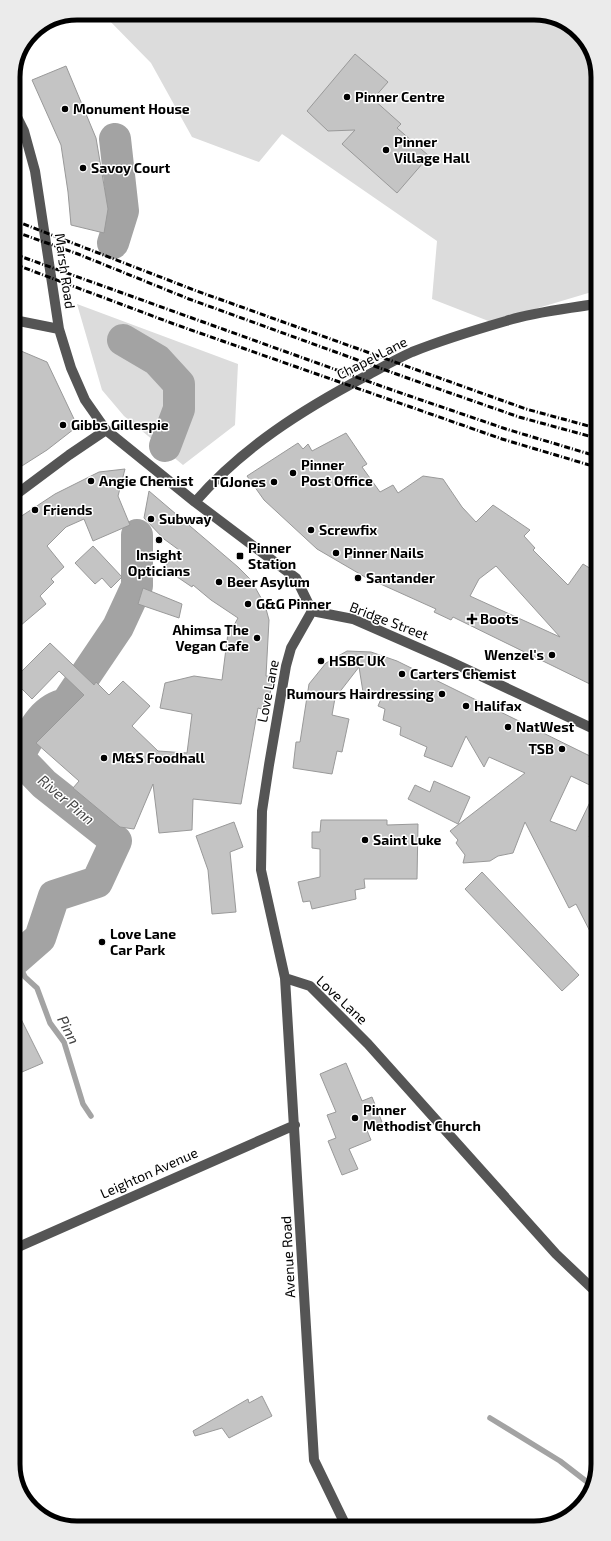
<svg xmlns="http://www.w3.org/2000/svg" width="611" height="1541" font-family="'Exo 2',sans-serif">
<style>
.green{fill:#dcdcdc}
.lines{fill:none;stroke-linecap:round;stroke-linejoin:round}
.stream{stroke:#a3a3a3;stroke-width:5.5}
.river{stroke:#a3a3a3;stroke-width:32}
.building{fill:#c4c4c4;stroke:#999;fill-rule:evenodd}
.minor{stroke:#555;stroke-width:10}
.rail{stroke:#000;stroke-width:3;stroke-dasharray:6 2 1 2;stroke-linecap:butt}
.poi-dot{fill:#000;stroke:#fff;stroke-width:1.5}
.labels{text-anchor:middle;stroke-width:3;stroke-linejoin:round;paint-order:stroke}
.poi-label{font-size:14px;font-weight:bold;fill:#000;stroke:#fff;text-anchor:start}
.street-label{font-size:14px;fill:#000;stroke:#fff}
.water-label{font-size:15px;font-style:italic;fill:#444;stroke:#fff}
.rim{fill:none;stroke:#000;stroke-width:5}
</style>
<rect width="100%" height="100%" fill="#fff"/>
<path class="green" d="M102,13H538L573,26L595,57V291L491,322L432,299L437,241L282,134L259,162L192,137L151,63Z
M77,304L238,364L235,425L183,465L124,416L102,390Z"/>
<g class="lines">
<path class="stream" d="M16,959L25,977L37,988L50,1023L64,1042L83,1104L91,1116
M490,1418L560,1461L591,1485"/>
<path class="river" d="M113,243L123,211L115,139
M123,340L157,360L179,384V409L165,446
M16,959L40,938L54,896L97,882L116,841L44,784L18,757C30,737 40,709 66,704L118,627L137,586V535"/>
</g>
<path class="building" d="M355,54L388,82L373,99L401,124L397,128L429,156L397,193L342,144L355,130L328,131L307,111Z
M66,66L96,138L108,209L104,233L71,225L68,192L61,145L32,80Z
M14,348L47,362L74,419V429L47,450L14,471Z
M346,433L367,464L362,467L380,492L393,485L398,493L423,476L443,479L462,507L476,522L493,505L530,530L524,536L535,548L533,550L568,585L583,564L596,572V687L453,617L451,620L434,612L436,609L365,577L317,549L264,500L247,476L298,443L303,449L308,444L312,451ZM496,566L560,637L470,596L479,579Z
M125,469L118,496L130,525L93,541L84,519L66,527L47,546L64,567L51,579L54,582L40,596L46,604L20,626V623L14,630V521L55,494L99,472Z
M149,491L238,567L251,580L265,605L269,620L266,676L273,677L267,711L258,708L241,804L193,799L192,830L159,833L153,784L134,829L120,827L73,788L79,781L36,743L84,695L59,671L32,699L15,682L14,679L50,643L94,685L96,682L109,695L123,681L150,706L132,726L158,751L187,753L192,714L160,708L165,683L194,676L222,680L229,625L233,627L238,618L211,600L193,585L192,587L164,568L179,550L164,539L144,518Z
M93,546L122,577L111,588L102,578L95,584L75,563Z
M143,588L182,604L179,618L138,604Z
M347,651L371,652L397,661L596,759V788L571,776L550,821L576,831L592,798L596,800V818L589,837L597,840V945L576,904L569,908L525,822L513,853L498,856L490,861L463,863L465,855L456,843L458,840L450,831L525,773L489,757L484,767L466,736L452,767L424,756L427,747L400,735L401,727L383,720L385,709L378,706L384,692H363L359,667L335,698L332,715L349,719L342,752L337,751L332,774L293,768L296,742H300L309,684L326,663Z
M434,781L470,797L458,824L408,799L415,785L430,792Z
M321,820H387V825L418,824L417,879H364L365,888L355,890L356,899L312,909L310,901L303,902L298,882L320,877V849L312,848V832H320Z
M234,822L243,847L230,852L236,912L212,914L208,870L196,836Z
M482,872L579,975L562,991L465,889Z
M15,1007L43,1063L15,1075Z
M346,1063L362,1101L372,1097L382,1122L366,1128L371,1140L349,1149L358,1169L342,1175L328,1141L336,1138L327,1115L336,1112L320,1074Z
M262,1396L272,1416L229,1438L222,1428L195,1436L193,1431L248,1399L249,1403Z"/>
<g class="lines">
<path class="minor" d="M13,109L24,131L35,171L59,329L71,368L85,400L106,430L195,502L296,578L312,611
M14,320L59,329
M14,496L69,455L106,430
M195,502C243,447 302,410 366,376C381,368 396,359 412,352C442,340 475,330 506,321C534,312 566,309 595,304
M312,611L291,648L286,666L269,765L262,811L261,870L285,978L314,1460L346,1526
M312,611L353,619L449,661L596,730
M285,978L310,986L368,1044L556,1254L598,1294
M16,1248L295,1125"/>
<path class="rail" d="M13,220L194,290L526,409L596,428
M13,231L78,254L189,299L413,380L519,417L596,438
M14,254L395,391L506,429L596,456
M14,264L174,324L502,439L596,467"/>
</g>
<g class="poi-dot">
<circle cx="347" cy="97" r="4"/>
<circle cx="65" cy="109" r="4"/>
<circle cx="386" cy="150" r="4"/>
<circle cx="83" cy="168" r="4"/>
<circle cx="63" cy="425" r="4"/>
<circle cx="293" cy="473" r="4"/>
<circle cx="91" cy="481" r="4"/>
<circle cx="274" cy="482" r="4"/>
<circle cx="35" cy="510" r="4"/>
<circle cx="151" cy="519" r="4"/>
<circle cx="311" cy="530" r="4"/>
<circle cx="159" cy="540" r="4"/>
<circle cx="336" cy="553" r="4"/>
<rect x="236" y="552" width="8" height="8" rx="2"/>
<circle cx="358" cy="578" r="4"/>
<circle cx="219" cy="582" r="4"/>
<circle cx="248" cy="604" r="4"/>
<path d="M470 613h4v4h4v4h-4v4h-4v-4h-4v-4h4z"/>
<circle cx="257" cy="638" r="4"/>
<circle cx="552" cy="655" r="4"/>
<circle cx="321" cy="661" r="4"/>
<circle cx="402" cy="674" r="4"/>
<circle cx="442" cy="694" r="4"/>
<circle cx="466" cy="706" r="4"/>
<circle cx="508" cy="727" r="4"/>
<circle cx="562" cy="749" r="4"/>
<circle cx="104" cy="758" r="4"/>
<circle cx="365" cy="840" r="4"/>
<circle cx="102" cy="942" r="4"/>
<circle cx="355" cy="1118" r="4"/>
</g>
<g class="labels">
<g class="poi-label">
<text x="355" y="102">Pinner Centre</text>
<text x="73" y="114">Monument House</text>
<text x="394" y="147">Pinner<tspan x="394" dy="16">Village Hall</tspan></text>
<text x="91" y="173">Savoy Court</text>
<text x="71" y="430">Gibbs Gillespie</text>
<text x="301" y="470">Pinner<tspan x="301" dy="16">Post Office</tspan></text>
<text x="99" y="486">Angie Chemist</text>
<text x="266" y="487" text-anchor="end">TGJones</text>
<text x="43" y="515">Friends</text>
<text x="159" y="524">Subway</text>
<text x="319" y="535">Screwfix</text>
<text x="248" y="553">Pinner<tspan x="248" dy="16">Station</tspan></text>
<text x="344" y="558">Pinner Nails</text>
<text x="159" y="560" text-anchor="middle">Insight<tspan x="159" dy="16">Opticians</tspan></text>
<text x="366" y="583">Santander</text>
<text x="227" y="587">Beer Asylum</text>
<text x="256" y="609">G&amp;G Pinner</text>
<text x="480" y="624">Boots</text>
<text x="249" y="635" text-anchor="end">Ahimsa The<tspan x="249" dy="16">Vegan Cafe</tspan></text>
<text x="544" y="660" text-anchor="end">Wenzel's</text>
<text x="329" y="666">HSBC UK</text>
<text x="410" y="679">Carters Chemist</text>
<text x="434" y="699" text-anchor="end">Rumours Hairdressing</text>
<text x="474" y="711">Halifax</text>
<text x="516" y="732">NatWest</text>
<text x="554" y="754" text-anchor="end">TSB</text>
<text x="112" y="763">M&amp;S Foodhall</text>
<text x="373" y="845">Saint Luke</text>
<text x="110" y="939">Love Lane<tspan x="110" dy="16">Car Park</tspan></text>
<text x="363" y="1115">Pinner<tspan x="363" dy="16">Methodist Church</tspan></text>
</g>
<g class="street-label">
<text transform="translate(65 271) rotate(82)" y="5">Marsh Road</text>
<text transform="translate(372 358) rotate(-27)" y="5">Chapel Lane</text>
<text transform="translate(389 621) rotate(21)" y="5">Bridge Street</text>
<text transform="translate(268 691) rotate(-79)" y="5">Love Lane</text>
<text transform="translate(342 1000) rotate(43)" y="5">Love Lane</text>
<text transform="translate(149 1173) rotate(-24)" y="5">Leighton Avenue</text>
<text transform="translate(288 1257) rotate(-93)" y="5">Avenue Road</text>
</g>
<g class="water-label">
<text transform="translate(66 800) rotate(40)" y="5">River Pinn</text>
<text transform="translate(68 1030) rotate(63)" y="5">Pinn</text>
</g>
</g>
<path d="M0 0H611V1541H0ZM77 20H534A57 57 0 0 1 591 77V1464A57 57 0 0 1 534 1521H77A57 57 0 0 1 20 1464V77A57 57 0 0 1 77 20Z" fill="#ebebeb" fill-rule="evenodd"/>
<path class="rim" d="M77 20H534A57 57 0 0 1 591 77V1464A57 57 0 0 1 534 1521H77A57 57 0 0 1 20 1464V77A57 57 0 0 1 77 20Z"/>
</svg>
